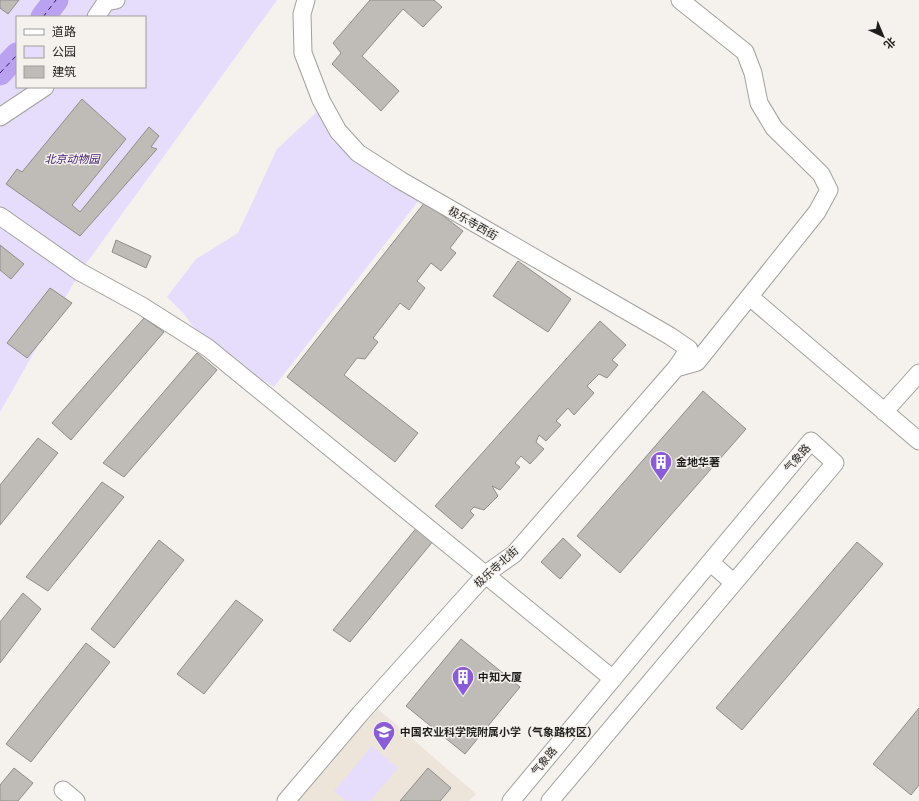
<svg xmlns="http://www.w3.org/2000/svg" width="919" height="801" font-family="'Times New Roman','Noto Sans SC',serif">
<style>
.built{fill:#ede4da}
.green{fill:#e5ddfb;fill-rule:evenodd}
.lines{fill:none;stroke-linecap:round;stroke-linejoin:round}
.river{stroke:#bba2f0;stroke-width:25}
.ferry{stroke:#3a116b;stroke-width:1;stroke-dasharray:5 4;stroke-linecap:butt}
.building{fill:#bfbcb8;stroke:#8f8d89}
.minor-casing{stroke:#a3a09d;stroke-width:19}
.minor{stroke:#fff;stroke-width:17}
.labels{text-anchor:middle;stroke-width:3;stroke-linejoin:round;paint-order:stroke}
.park-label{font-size:11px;font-style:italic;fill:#3f1770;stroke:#f5f2ee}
.street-label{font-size:11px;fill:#201e1d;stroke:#f5f2ee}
.poi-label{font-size:11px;font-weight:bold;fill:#201e1d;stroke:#f5f2ee;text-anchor:start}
</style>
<rect width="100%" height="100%" fill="#f5f2ee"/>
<path class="built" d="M378,709L476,794L469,801H297Z"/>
<path class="green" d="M0,0H277L80,272L0,412ZM17,17H145V87H17Z
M319,110L333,141L372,172L419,200L274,387L248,371L201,337L184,314L167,297L196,259L238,233L277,149Z
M372,746L398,768L370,801H346L334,791Z"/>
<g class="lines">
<path class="river" d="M43,17L56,0
M0,73L17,55"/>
<path class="ferry" d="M43,17L56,0
M0,73L17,55"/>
</g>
<path class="building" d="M0,0H19L8,14L0,8Z
M370,0H434L442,7L423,27L403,9L362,56L399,91L381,111L332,64L341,53L333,43Z
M82,99L126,139L72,205L80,212L149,127L159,136L151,147L157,149L80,236L6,184L17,169L22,172Z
M425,202L463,231L450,248L456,253L441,271L431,263L417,281L425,288L409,310L400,303L373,338L378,342L365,359L357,358L344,375L418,433L395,462L287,377Z
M116,240L151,256L146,268L112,252Z
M0,245L24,264L11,279L0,270Z
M518,261L571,299L548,332L493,296Z
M50,288L72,303L27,358L7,343Z
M144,318L164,332L71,440L52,423Z
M600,321L626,345L612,360L618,365L607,378L599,374L587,386L594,393L574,415L568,408L556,421L561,425L546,441L539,435L536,442L544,449L530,464L521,456L515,463L520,467L500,490L492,486L498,496L484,510L474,507L470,511L474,515L462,529L435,506Z
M197,353L217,370L124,477L103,463Z
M703,391L746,429L620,573L577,536Z
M38,438L58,453L0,525V485Z
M102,482L124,497L48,591L26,577Z
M418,526L434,540L350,642L333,630Z
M563,538L581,555L560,579L541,562Z
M159,540L184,560L114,648L91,629Z
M857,542L883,564L742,730L716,708Z
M23,593L41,609L0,663V622Z
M236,600L263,620L204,694L177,674Z
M461,639L520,687L465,754L406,706Z
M86,643L110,662L31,762L6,744Z
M919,708V785L911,795L873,764Z
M14,768L33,783L18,801H0V785Z
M428,768L451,788L440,801H400Z"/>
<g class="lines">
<g class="minor-casing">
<path id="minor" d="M96,17L106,2L116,0
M0,117L45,87
M0,216L80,272L142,306L208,348L613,679
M750,297L919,441
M676,368L697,362L817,212L829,190L821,174L774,128L759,103L753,73L745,52L680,0
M884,412L919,373
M710,562L734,583
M63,790L76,801
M286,801L360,714L486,574L514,554L676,368L689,349L670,336L400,180L358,153L338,131L321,100L303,53L302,14L306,0
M511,801L811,441L835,463L550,801"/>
</g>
<use href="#minor" class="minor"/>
</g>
<defs>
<g id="building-pin" transform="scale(1.15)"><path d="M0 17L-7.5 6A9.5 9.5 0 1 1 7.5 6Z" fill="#8a5cd6" stroke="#f5f2ee"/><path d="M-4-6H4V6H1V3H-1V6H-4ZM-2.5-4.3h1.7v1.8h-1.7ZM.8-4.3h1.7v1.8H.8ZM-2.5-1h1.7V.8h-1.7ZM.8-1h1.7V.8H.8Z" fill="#fff"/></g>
<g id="school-pin" transform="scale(1.15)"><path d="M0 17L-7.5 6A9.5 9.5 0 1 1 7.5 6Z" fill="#8a5cd6" stroke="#f5f2ee"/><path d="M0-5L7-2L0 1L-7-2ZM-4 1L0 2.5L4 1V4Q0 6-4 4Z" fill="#fff"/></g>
</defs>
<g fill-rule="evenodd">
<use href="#building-pin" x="661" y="462"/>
<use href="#building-pin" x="463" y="677"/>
<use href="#school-pin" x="384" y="732"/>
</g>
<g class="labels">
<g class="park-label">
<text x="72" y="163">北京动物园</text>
</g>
<g class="street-label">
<text transform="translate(473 223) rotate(30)" y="4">极乐寺西街</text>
<text transform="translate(797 458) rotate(-49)" y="4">气象路</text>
<text transform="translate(496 567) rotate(-42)" y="4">极乐寺北街</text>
<text transform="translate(544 761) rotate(-50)" y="4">气象路</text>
</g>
<g class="poi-label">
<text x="676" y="466">金地华著</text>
<text x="478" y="681">中知大厦</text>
<text x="400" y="736">中国农业科学院附属小学（气象路校区）</text>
</g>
</g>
<rect x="16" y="16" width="130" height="72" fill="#f5f2ee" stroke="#a09d9a"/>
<rect x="24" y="29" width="20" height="6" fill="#ffffff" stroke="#a09d9a"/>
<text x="52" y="36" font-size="12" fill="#201e1d">道路</text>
<rect x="24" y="46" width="20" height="12" fill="#e5ddfb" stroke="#a09d9a"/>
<text x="52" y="56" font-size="12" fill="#201e1d">公园</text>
<rect x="24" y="66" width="20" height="12" fill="#bfbcb8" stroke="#a09d9a"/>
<text x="52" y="76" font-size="12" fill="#201e1d">建筑</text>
<g transform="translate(883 36) rotate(136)" stroke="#f5f2ee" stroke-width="3" paint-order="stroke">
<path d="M0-3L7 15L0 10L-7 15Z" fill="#201e1d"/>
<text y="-6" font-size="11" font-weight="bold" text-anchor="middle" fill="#201e1d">北</text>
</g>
</svg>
